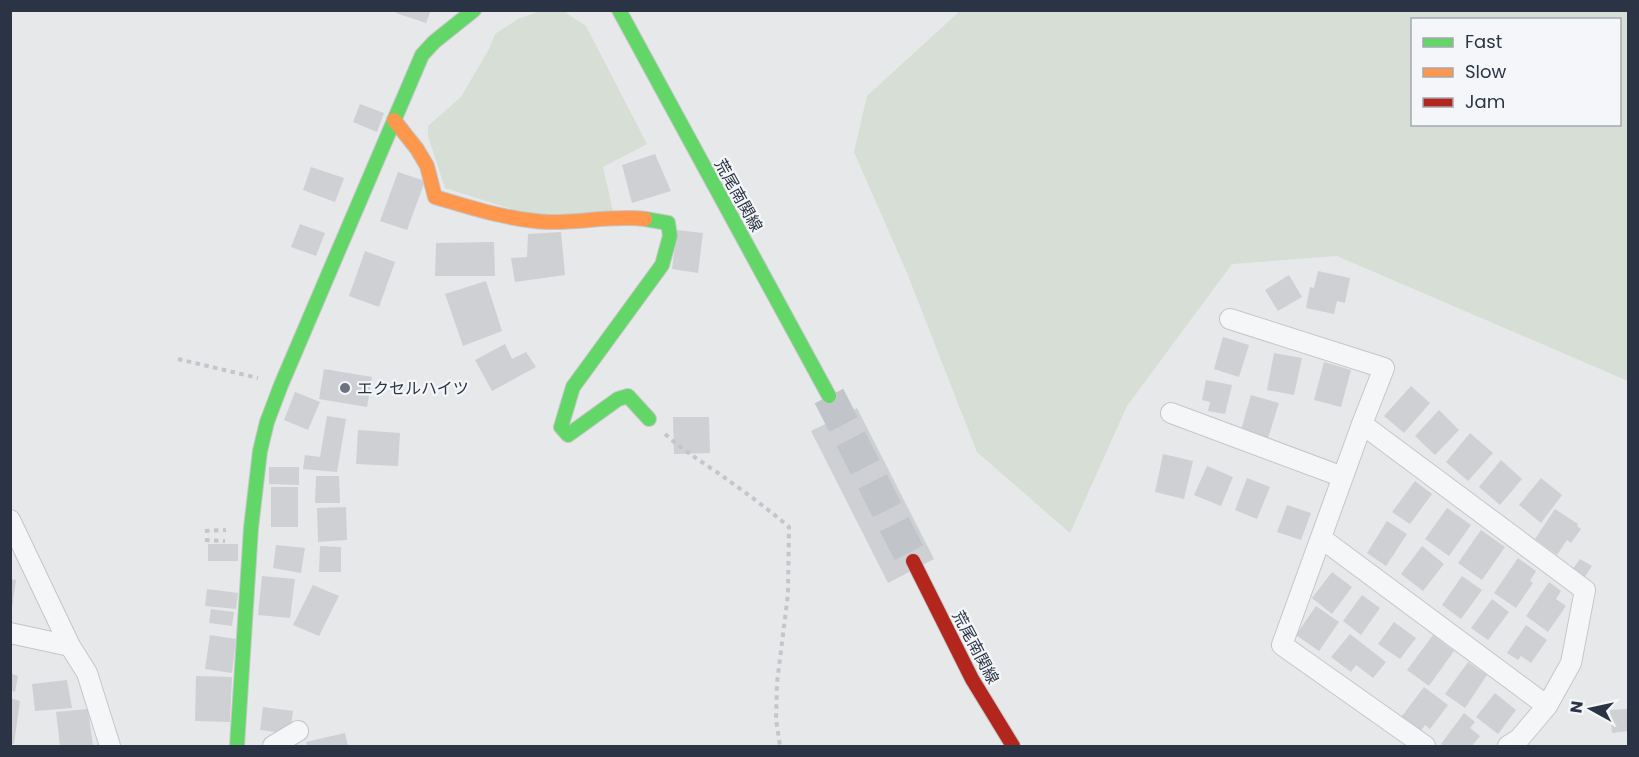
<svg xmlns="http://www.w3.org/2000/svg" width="1639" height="757" font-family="Poppins,'Noto Sans JP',sans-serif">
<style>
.green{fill:#d6ded6;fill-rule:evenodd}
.building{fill:#ced0d3}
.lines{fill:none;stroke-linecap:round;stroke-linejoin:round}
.primary-tunnel{stroke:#c1c4c9;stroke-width:32;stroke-dasharray:32 16;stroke-linecap:butt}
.street-casing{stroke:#c4c6c8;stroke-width:22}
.fast-casing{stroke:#c4c6c8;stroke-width:16}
.slow-casing{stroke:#c4c6c8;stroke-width:16}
.jam-casing{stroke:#c4c6c8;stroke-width:16}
.path{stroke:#c5c6ca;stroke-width:4;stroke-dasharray:4.5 4.5;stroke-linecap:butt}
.street{stroke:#f5f6f7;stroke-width:20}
.fast{stroke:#63d668;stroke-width:14}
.slow{stroke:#ff974d;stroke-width:14}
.jam{stroke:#b3261e;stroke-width:14}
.poi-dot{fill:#6c737f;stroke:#f4f6f9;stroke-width:2}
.labels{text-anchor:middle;stroke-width:4.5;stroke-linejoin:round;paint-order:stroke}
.street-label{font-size:16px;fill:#2b3445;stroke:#f4f6f9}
.poi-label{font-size:16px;fill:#2b3445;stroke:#f4f6f9;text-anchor:start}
</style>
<rect width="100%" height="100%" fill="#e6e8ea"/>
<path class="green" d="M961,10L1628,11V381L1337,256L1232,264L1127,406L1070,533L977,452L907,273L854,152L867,96ZM1412,20H1620V124H1412Z
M541,11H563L586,26L647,144L603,167L613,211L534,216L445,188L428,136V126L461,97L489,49L495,34L518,19Z"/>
<path class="building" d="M397,10H431L426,23L396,13Z
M360,104L384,113L377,132L353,122Z
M655,154L671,191L632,203L622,165Z
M311,167L344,178L335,202L303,190Z
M398,172L425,181L407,230L380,221Z
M300,224L325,233L316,256L291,247Z
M677,230L703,233L698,273L672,269Z
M561,232L565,275L515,282L511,258L527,257L528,234Z
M494,242L495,276H435L436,243Z
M365,251L395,262L379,307L349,296Z
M1318,271L1350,278L1345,303L1337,301L1334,314L1306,308L1310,287L1314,288Z
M1289,275L1302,297L1278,311L1265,290Z
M486,281L502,331L463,346L445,294Z
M1223,337L1249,345L1239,377L1214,369Z
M505,344L512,359L526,352L536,367L492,391L475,360Z
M1274,353L1302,358L1294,395L1267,390Z
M1324,362L1351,370L1341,407L1314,400Z
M324,369L372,377L367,407L319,399Z
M1206,380L1232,385L1225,414L1208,411L1210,402L1202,400Z
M1411,386L1430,403L1404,433L1384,416Z
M295,392L320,402L308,430L284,420Z
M1251,395L1279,403L1268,438L1241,430Z
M857,408L934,559L888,583L811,431Z
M1439,410L1459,430L1435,455L1415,436Z
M327,416L346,419L337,472L303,469L305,455L320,457Z
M673,417H709L710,453L674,454Z
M358,430L400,433L398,466L356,464Z
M1470,433L1493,453L1468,481L1446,462Z
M1163,454L1193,461L1184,499L1155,492Z
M1501,460L1522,479L1500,505L1479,487Z
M1207,466L1233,477L1221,506L1194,495Z
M269,467H299V485L269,484Z
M316,476H339L340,503H315Z
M1247,478L1270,487L1257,519L1235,510Z
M1541,478L1562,495L1541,523L1519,505Z
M1415,481L1432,494L1410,524L1392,512Z
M271,487H298V527H271Z
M1287,505L1311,513L1301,540L1277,532Z
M346,507L347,540L318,542L317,508Z
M1447,508L1471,525L1449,556L1425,539Z
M1555,509L1578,524L1577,526L1581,529L1571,543L1567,540L1557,555L1535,539Z
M1387,521L1407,534L1386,566L1367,553Z
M1481,530L1505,547L1482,580L1458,563Z
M208,544H238V561H208Z
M276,545L305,548L301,573L273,568Z
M320,546L341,547V572H319Z
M1422,546L1444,564L1423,591L1401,574Z
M1518,558L1536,571L1530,581L1533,583L1516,608L1494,593Z
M1580,559L1592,566L1584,578L1572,570Z
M1332,572L1352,587L1332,614L1312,598Z
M262,576L295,579L290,618L258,615Z
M1462,576L1482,590L1461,619L1442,605Z
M10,579L16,580L12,608H10Z
M1549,582L1561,591L1556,599L1566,606L1548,632L1526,616Z
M313,585L339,596L319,636L293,625Z
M207,589L238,593L236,609L205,606Z
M1362,595L1380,608L1361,635L1343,621Z
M1492,599L1509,612L1488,640L1471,628Z
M1316,606L1339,622L1319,651L1296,635Z
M211,609L234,612L232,626L209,623Z
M1394,622L1416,638L1400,659L1378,644Z
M1526,625L1547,640L1531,663L1521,656L1518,660L1507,653Z
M1350,634L1386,662L1373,678L1356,665L1351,672L1331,657Z
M210,635L236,639L232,673L205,669Z
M1433,635L1454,651L1429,686L1407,670Z
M1468,662L1487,675L1465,708L1445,694Z
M10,673L18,676L15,692L10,690Z
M196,676L232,677L230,722L195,721Z
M67,680L72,708L35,711L32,684Z
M1424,687L1448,705L1430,729L1425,725L1418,735L1399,720Z
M1495,693L1516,710L1498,734L1476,717Z
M10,698L20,701L14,744L10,743Z
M263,707L293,711L290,734L260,730Z
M88,709L93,746H60L56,712Z
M1628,709V731L1612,733L1610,710Z
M1464,713L1475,722L1470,728L1480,736L1472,746H1444L1441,744Z
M345,733L348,746H307L306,742Z"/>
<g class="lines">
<path class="primary-tunnel" d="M829,396L913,561"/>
<g class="street-casing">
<path id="street" d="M1230,319L1384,368L1362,424L1282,645L1425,746
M1171,413L1343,477
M1362,424L1585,590L1571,663L1547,706L1519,739L1508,746
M10,520L70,646L87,673L110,746
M1321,538L1547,706
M10,633L70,646
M273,746L298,731"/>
</g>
<g class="fast-casing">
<path id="fast" d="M619,10L829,396
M645,219L668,223L670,236L662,265L573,387L561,427L568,435L618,399L628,396L649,419
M237,746L251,528L260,451L267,422L281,385L422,55L434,42L474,10"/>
</g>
<g class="slow-casing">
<path id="slow" d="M394,120L417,149L427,166L435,197C472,208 509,220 548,222C580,223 613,215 645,219"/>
</g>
<g class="jam-casing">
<path id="jam" d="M913,561L972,679L1013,746"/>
</g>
<path class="path" d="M178,359L258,378
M665,434C681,449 699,460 718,473C742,490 767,508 789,527L788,594L777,683L776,719L780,746
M205,531L226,530
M205,540L225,541"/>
<use href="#street" class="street"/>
<use href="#fast" class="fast"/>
<use href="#slow" class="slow"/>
<use href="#jam" class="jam"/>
</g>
<circle class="poi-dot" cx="345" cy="388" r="6"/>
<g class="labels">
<g class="street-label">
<text transform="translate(739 195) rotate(61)" y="6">荒尾南関線</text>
<text transform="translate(976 647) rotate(62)" y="6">荒尾南関線</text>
</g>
<g class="poi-label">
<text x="357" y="394">エクセルハイツ</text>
</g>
</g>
<rect width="1639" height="757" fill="none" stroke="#2b3445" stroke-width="24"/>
<rect x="1411" y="18" width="210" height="108" fill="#f4f6f9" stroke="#a4a8b1" stroke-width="1.5"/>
<rect x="1423" y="38" width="30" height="9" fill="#63d668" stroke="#a4a8b1" stroke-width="1.5"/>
<text x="1465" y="48" font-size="18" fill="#2b3445">Fast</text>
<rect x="1423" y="68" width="30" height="9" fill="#ff974d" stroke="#a4a8b1" stroke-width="1.5"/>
<text x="1465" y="78" font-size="18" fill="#2b3445">Slow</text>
<rect x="1423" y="98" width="30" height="9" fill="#b3261e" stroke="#a4a8b1" stroke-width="1.5"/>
<text x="1465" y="108" font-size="18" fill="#2b3445">Jam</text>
<g transform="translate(1591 709) rotate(278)" stroke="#f4f6f9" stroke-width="4.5" paint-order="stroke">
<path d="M0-4.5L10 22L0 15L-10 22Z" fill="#2b3445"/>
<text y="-9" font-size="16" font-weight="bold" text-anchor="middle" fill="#2b3445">N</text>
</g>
</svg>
